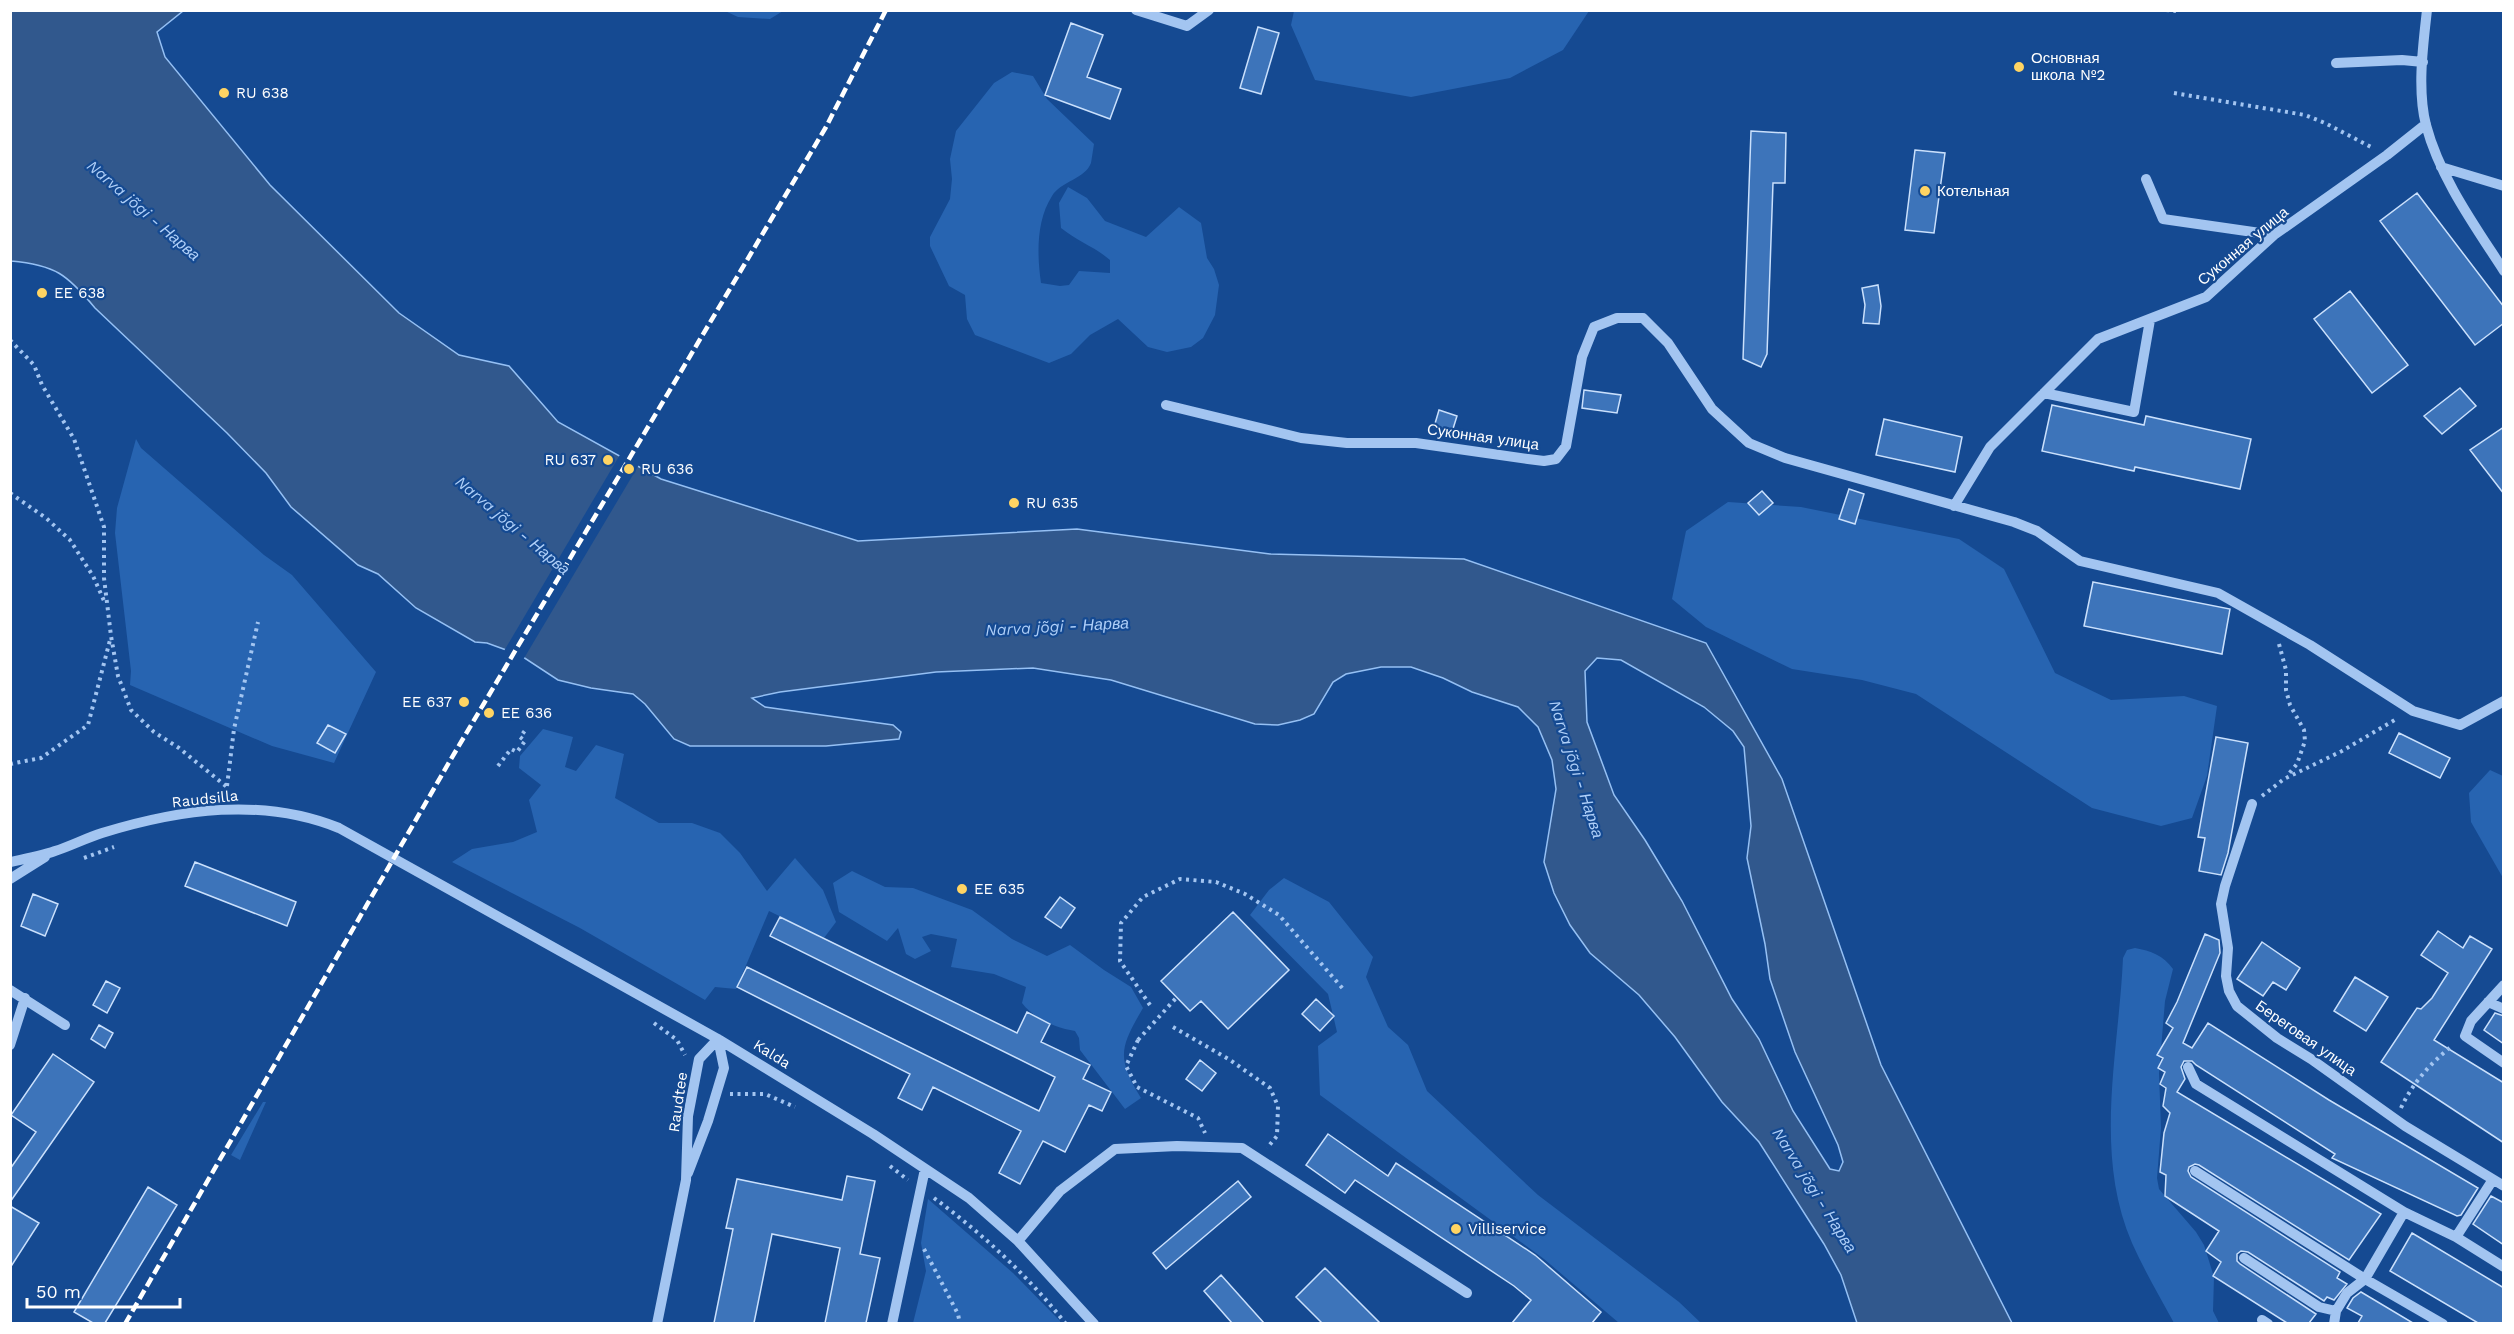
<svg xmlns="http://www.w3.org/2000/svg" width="2514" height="1334" font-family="'Work Sans',sans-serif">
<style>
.green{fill:#2764b1}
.water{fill:#31588d;stroke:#95c0f4;stroke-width:1.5;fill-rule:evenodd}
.pier{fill:#154a92}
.building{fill:#3d74ba;stroke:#cae0fc;stroke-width:1.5}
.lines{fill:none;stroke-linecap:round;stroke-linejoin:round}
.path{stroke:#a3c5f1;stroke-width:4;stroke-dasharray:3 4.5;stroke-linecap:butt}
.minor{stroke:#a3c5f1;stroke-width:10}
.rail{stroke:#fff;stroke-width:4.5;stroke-dasharray:10 4.5;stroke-linecap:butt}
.path-bridge{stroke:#a3c5f1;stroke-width:4;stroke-dasharray:3 4.5;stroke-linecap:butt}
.poi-dot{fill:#ffd463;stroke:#154a92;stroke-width:2}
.labels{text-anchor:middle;stroke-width:4.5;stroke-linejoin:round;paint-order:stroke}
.poi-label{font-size:15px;fill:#fff;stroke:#154a92;text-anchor:start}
.street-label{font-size:15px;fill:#fff;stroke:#154a92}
.water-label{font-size:16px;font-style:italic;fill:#afcff8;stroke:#154a92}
</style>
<rect width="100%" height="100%" fill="#154a92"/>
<path class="green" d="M725,11H783L770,19L738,17Z
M1294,11V10L1589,11L1563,50L1510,78L1411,97L1315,80L1291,25Z
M1012,72L1033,76L1047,99L1094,144C1093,150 1092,157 1091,163C1085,179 1061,181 1052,196C1036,221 1037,255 1041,283L1060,286L1069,285L1079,271L1110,273V260C1095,247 1077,241 1061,228L1059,203L1068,187L1087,198L1105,221L1146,237L1179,207L1201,223L1207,258L1214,269L1219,285L1215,315L1203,338L1191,347L1167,352L1148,347L1118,319L1090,335L1071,354L1049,363L975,335L967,319L965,295L949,286L930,246V237L950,199L952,179L950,159L956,131L994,83Z
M136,439L141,448L264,555L292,575L376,672L334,763L272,746L130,685L131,671L115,533L117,508Z
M1728,502L1801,507L1959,539L2004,569L2055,673L2111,700L2184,696L2217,706L2207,776L2192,818L2161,826L2092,808L1916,694L1862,680L1792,669L1706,627L1672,599L1686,531Z
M543,729L573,737L565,767L576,771L596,745L624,754L615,798L659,823H692L720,833L740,853L767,891L795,858L823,890L836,922L824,938L769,911L736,989L715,987L705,1000L580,928L452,862L472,849L513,842L537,832L529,800L541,785L519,768L520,756Z
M2490,770L2503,776V878L2471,822L2469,793Z
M852,871L885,887L913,888L972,910L1012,939L1047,956L1070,945L1104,970L1131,987L1143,1008C1119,1049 1117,1058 1141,1098L1125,1109L1080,1050L1079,1038L1075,1031C1056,1028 1033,1018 1022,1003L1026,987L994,974L951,967L957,939L931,934L922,937L931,951L915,959L906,954L898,928L887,941L839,912L833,883Z
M1284,878L1329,902L1373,957L1366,977L1388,1027L1408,1045L1427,1091L1538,1195L1679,1302L1701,1323H1619L1544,1259L1320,1095L1318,1046L1337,1032L1328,994L1250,915L1269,890Z
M2135,948C2151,951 2163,955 2173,969L2165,1001L2159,1073L2161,1128L2157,1178L2159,1189L2196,1232L2204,1245L2214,1277L2213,1311L2219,1323H2174C2160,1297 2144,1270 2132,1243C2093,1153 2119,1051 2123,958L2127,950Z
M263,1102H266L240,1160L231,1155Z
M928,1199L1013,1273L1060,1321V1323H913L926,1271L921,1243Z"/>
<path class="water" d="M10,11H183L157,32L165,57L270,185L399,313L459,355L509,366L558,422L661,479L858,541L1077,529L1270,554L1464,559L1706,643L1782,779L1881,1065L2012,1323H1857L1841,1275L1824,1244L1759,1142L1722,1102L1675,1037L1639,995L1590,953L1570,925L1554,893L1544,862L1556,789L1552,760L1538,727L1518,707L1472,692L1443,678L1411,667H1381L1346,674L1333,682L1314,714L1300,720L1278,725L1255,724L1111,680L1033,668L936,672L780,692L752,698L765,707L893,725L901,732L899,739L826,746H690L674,739L645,704L633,694L591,688L558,680L520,655L487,643L475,642L416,608L378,574L358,565L291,507L266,473L227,433L95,308C67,274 55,265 11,261ZM1597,658L1621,660L1704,707L1733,731L1744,747L1751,826L1747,858L1765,944L1770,979L1795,1052L1838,1145L1843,1162L1839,1171L1830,1169L1793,1111L1759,1039L1732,999L1682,901L1645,840L1614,795L1587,722L1585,671Z"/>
<path class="pier" d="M621,453L640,463L523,660L504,651Z"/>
<path class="building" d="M1071,23L1103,35L1087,77L1121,89L1110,119L1045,95Z
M1258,27L1279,33L1261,94L1240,88Z
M1751,131L1786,133L1785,183H1773L1767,354L1761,367L1743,359Z
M1915,150L1945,153L1934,233L1905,230Z
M2417,193L2504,307V323L2475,345L2380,221Z
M1878,285L1881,306L1879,324L1863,323L1865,305L1862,288Z
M2350,291L2408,365L2372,393L2314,319Z
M2460,388L2476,406L2442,434L2424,416Z
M1584,390L1621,395L1617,413L1582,408Z
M2052,405L2144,425L2146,416L2251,439L2240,489L2135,467L2134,471L2042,451Z
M1439,410L1457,416L1452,432L1434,427Z
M1884,419L1962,437L1955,472L1876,455Z
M2504,427V494L2470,450Z
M1849,489L1864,494L1855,524L1839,519Z
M1762,491L1773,503L1759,515L1748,503Z
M2093,582L2230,609L2222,654L2084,626Z
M328,725L346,734L335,753L317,743Z
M2399,733L2450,758L2440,778L2389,753Z
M2216,737L2248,743L2228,853L2221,875L2199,871L2205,838L2198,837Z
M195,862L296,902L287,926L185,886Z
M33,894L58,904L45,936L21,926Z
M1060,897L1075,908L1061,928L1045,917Z
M1233,912L1289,970L1228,1029L1201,1001L1190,1011L1161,981Z
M780,917L1017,1033L1027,1012L1050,1024L1041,1042L1090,1065L1083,1079L1111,1092L1102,1111L1089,1105L1065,1152L1043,1141L1020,1184L999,1173L1021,1131L933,1087L922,1110L898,1098L910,1074L737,987L747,967L1039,1111L1055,1077L770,936Z
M2438,931L2463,948L2470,936L2492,949L2434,1040L2504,1083V1143L2381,1062L2417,1008L2421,1009L2432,998L2448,973L2421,955Z
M2205,934L2219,940L2220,953L2183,1043L2192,1048L2208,1023L2329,1100L2478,1188L2461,1215L2457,1216L2332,1158L2335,1154L2196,1065L2192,1061H2184L2181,1067L2185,1079L2177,1092L2381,1214L2349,1260L2199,1165L2195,1164L2189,1167L2188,1171L2191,1177L2340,1272L2337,1278L2347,1284L2334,1300L2327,1297L2324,1301L2248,1252L2241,1251L2237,1254V1261L2240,1264L2316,1314L2309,1323H2287L2213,1276L2221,1262L2206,1251L2219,1231L2165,1196L2166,1175L2160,1172L2164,1133L2170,1113L2163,1106L2166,1088L2160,1084L2165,1072L2158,1068L2163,1058L2157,1055L2173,1028L2166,1023L2177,1002Z
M2262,942L2300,968L2286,990L2273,982L2263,996L2237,979Z
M2355,977L2388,997L2366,1031L2334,1011Z
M106,981L120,988L107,1013L93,1005Z
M1316,999L1334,1016L1320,1031L1302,1014Z
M2495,1013L2504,1016V1044L2484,1030Z
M99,1025L113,1033L105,1048L91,1039Z
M53,1054L94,1082L10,1202V1169L36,1132L11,1115Z
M1200,1060L1216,1073L1202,1091L1186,1079Z
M1328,1134L1388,1176L1396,1163L1535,1255L1601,1312L1592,1323H1512L1531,1300L1514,1286L1355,1180L1345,1193L1306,1165Z
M847,1176L875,1181L860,1254L880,1258L866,1323H825L840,1248L772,1234L754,1323H714L733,1229L726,1228L737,1179L842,1200Z
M1238,1181L1251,1197L1166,1269L1153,1253Z
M148,1187L177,1205L105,1323H93L74,1312Z
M2491,1196L2504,1203V1245L2473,1224Z
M10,1206L39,1223L10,1268Z
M2412,1233L2504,1288V1323H2478L2390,1271Z
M1325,1268L1380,1323H1322L1296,1297Z
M1221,1275L1264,1323H1232L1204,1291Z
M2361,1292L2413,1323H2358L2362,1316L2347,1308L2353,1298Z"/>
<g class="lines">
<path class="path" d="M2166,10L2176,11
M2174,93L2305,115L2325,123L2373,148
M10,340L34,365L42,385L74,439L104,527V578L111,636L118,676L131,710L154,732L179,748L227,787
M10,493L46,518L70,540L93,576L105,603
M2279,644L2286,670V690L2290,705L2304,730L2305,741L2297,764L2287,776
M10,764L41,758L88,725L110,640
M498,766L511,749L517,752L525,741L520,737L527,728
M227,786L234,729L258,622
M2262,796L2284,779L2342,751L2398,718
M84,858L114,847
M1150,1005L1120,961L1121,923L1143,897L1180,879L1216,882L1245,894L1279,915L1344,990
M654,1023L677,1040L685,1055
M1173,1027L1230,1060L1270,1088L1278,1106L1277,1136L1267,1148
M1138,1040L1126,1066L1137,1087L1198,1118L1205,1133
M730,1094H765L795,1107
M2401,1108C2413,1082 2431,1063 2453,1045
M890,1166L908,1180
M934,1198C983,1234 1028,1276 1066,1324
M924,1249L958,1314L960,1324"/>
<path class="minor" d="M1136,10L1187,26L1209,10
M2427,10C2423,46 2417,90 2426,125C2440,178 2475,226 2504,271
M2336,63L2402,60L2423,62
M2441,167L2504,186
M2146,179L2163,219L2274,235
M2044,393L2134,412L2150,320
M1166,405L1301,438L1347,443H1416L1528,459L1544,461L1556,459L1566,446L1582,357L1594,327L1617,318H1643L1668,343L1712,409L1749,443L1785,458L2014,522L2037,531L2080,561L2218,593L2310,645L2413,711L2460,725L2504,701
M1954,506L1990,447L2098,339L2206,297L2274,235L2387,155L2426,124
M2252,804L2225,886L2221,904L2228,948L2226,976L2229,991L2237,1006L2277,1038L2311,1059L2405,1126L2504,1186
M10,862C25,859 41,856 55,851C71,846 86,838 102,833C180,809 262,797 339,828L718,1039L873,1134L969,1198L1018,1241L1094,1324
M10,879L45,857
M2504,985L2471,1021L2465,1036L2504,1063
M10,990L65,1025
M2488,1002L2504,1009
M10,1045L25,998
M2188,1067L2196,1084L2404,1212L2456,1237L2504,1267
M2195,1171L2365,1279L2443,1324
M688,1173L708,1121L724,1068L718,1039
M2456,1237L2492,1181
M1018,1241L1060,1191L1115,1149L1177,1146L1242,1148L1467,1293
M2244,1258L2319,1307L2336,1311
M2262,1320L2268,1324
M657,1324L686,1180L688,1116L699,1059L718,1039
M892,1324L925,1169
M2334,1324L2336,1311L2347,1293L2365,1279L2404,1212"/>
<path class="rail" d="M125,1324L451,759L826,127L886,10"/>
<path class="path-bridge" d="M1138,1040L1177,997"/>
</g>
<g class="poi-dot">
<circle cx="2019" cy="67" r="6"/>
<circle cx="224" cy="93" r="6"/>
<circle cx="1925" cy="191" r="6"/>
<circle cx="42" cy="293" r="6"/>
<circle cx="608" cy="460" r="6"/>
<circle cx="629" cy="469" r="6"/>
<circle cx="1014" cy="503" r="6"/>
<circle cx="464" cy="702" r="6"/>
<circle cx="489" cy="713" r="6"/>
<circle cx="962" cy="889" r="6"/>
<circle cx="1456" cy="1229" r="6"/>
</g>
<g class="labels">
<g class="poi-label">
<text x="2031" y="63">Основная<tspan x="2031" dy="17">школа №2</tspan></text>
<text x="236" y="98">RU 638</text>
<text x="1937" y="196">Котельная</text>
<text x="54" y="298">EE 638</text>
<text x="596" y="465" text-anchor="end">RU 637</text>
<text x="641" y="474">RU 636</text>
<text x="1026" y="508">RU 635</text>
<text x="452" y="707" text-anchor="end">EE 637</text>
<text x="501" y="718">EE 636</text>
<text x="974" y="894">EE 635</text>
<text x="1468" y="1234">Villiservice</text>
</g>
<g class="street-label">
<text transform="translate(2243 246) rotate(-40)" y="5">Суконная улица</text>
<text transform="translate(1483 437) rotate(8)" y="5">Суконная улица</text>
<text transform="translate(205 799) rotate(-6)" y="5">Raudsilla</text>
<text transform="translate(2306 1038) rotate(35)" y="5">Береговая улица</text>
<text transform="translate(772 1054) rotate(32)" y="5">Kalda</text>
<text transform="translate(678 1102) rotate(-82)" y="5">Raudtee</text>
</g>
<g class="water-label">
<text transform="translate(144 210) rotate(41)" y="6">Narva jõgi - Нарва</text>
<text transform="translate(513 525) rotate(40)" y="6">Narva jõgi - Нарва</text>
<text transform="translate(1057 626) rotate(-3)" y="6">Narva jõgi - Нарва</text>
<text transform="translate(1577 769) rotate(72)" y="6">Narva jõgi - Нарва</text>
<text transform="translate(1815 1190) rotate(58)" y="6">Narva jõgi - Нарва</text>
</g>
</g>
<rect width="2514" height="1334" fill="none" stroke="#ffffff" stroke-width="24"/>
<path d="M27 1298v9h153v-9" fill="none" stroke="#ffffff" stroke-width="3"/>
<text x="36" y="1298" font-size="18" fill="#ffffff" stroke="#154a92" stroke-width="4.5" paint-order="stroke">50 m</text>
</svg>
